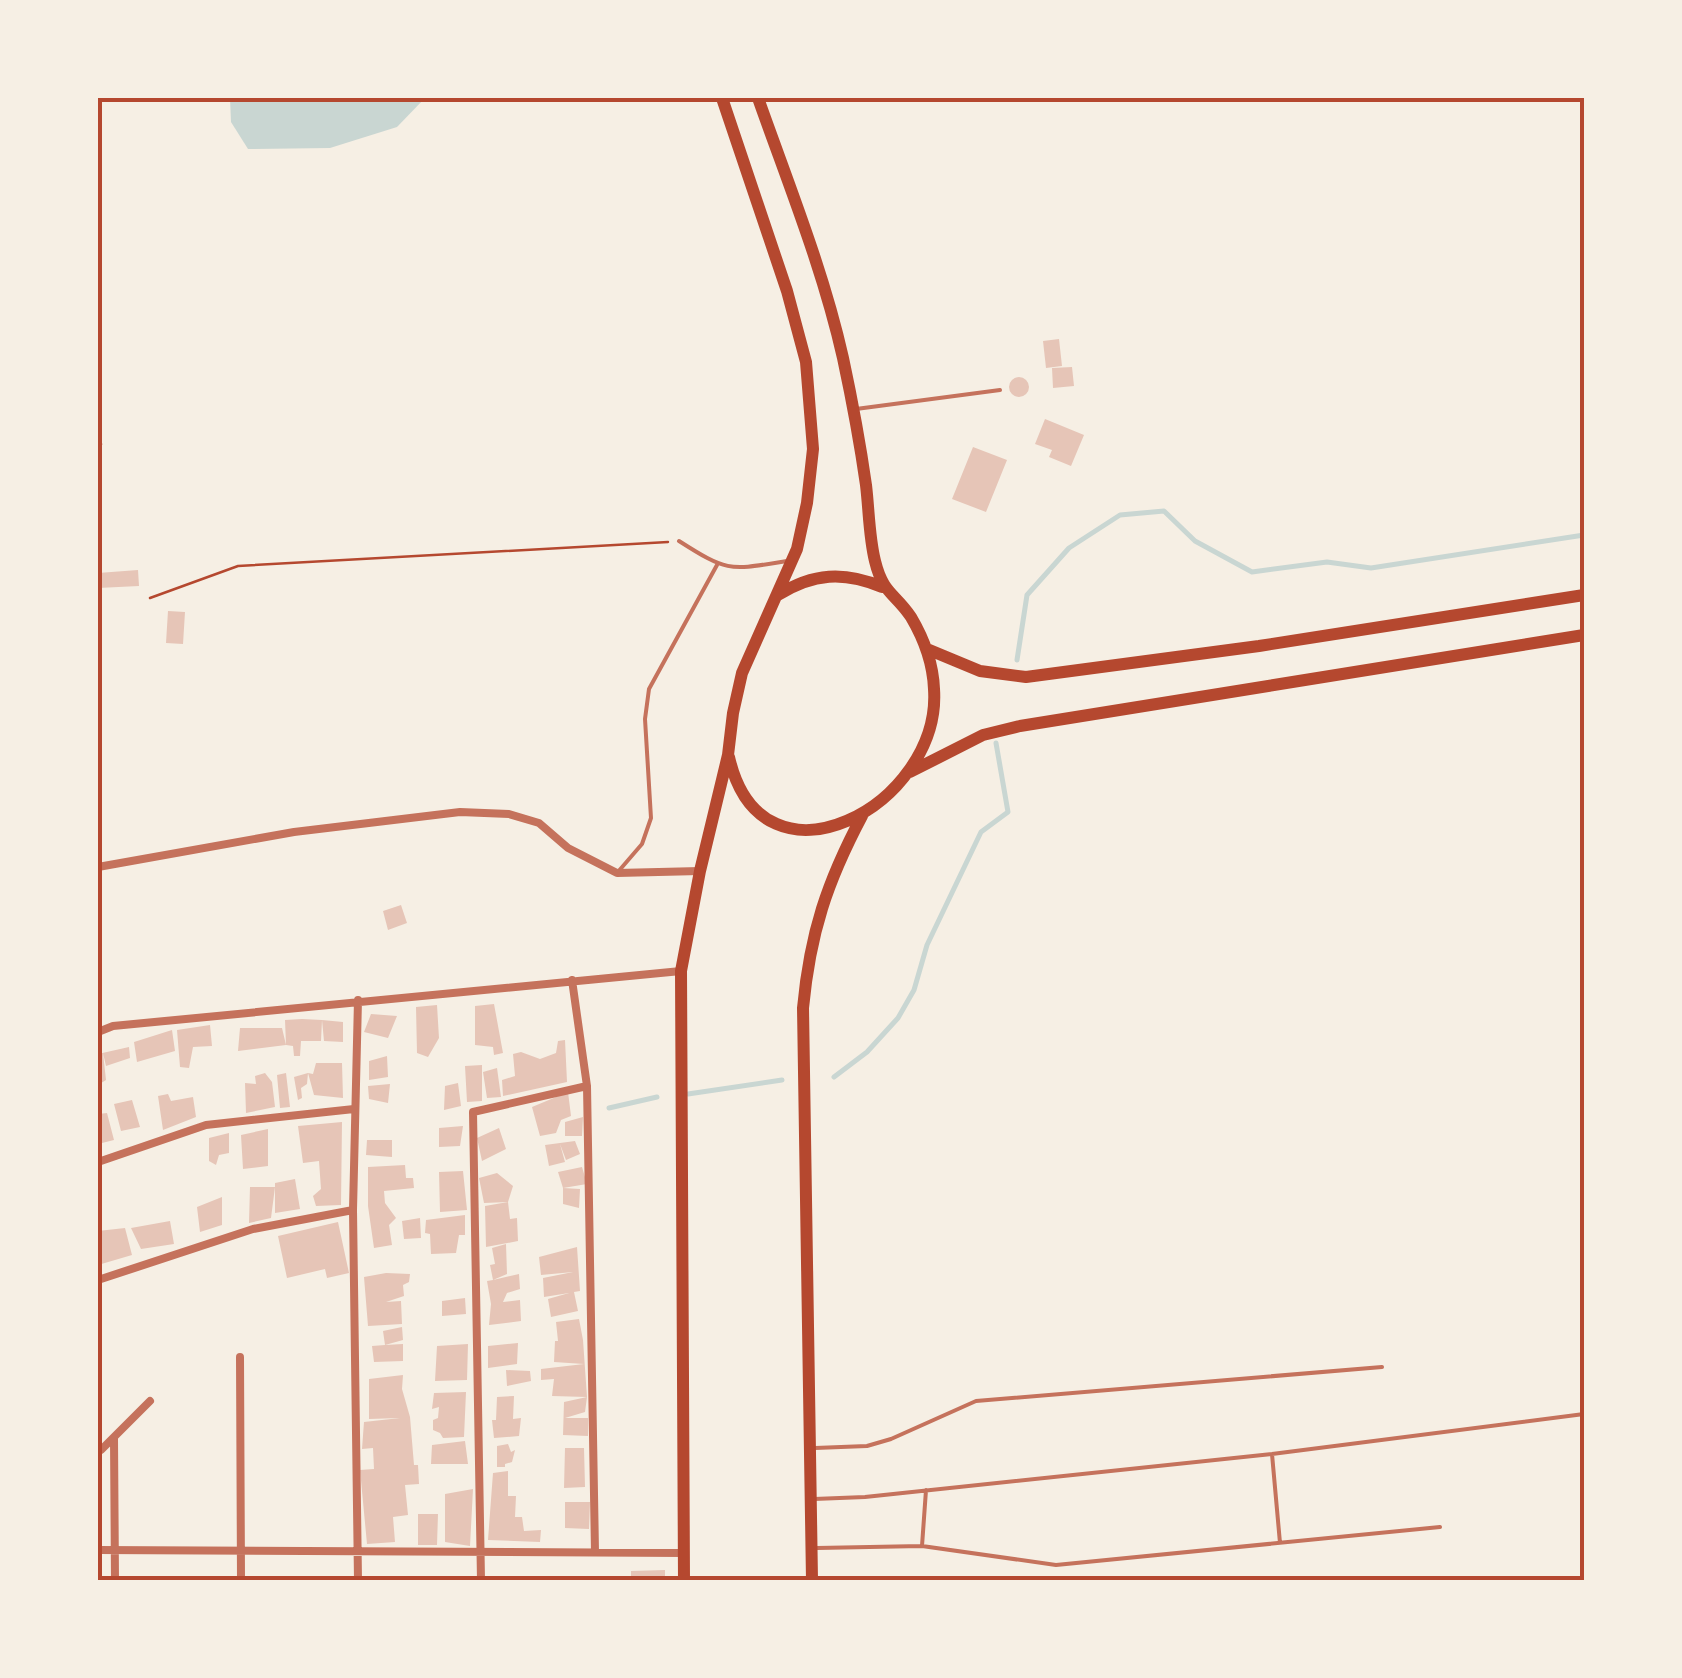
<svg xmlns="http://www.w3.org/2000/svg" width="1682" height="1678" font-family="'Archivo Narrow',sans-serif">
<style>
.water{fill:#c9d6d2}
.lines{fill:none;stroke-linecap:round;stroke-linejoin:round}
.stream{stroke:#c9d6d2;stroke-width:5}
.building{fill:#e6c5b7}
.path{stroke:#b5482f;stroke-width:2.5}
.service{stroke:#c5725c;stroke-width:4}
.minor{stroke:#c5725c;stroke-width:8}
.trunk{stroke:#b5482f;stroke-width:12}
.neatline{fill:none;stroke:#b5482f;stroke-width:4}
</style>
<rect width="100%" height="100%" fill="#f6efe4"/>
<path class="water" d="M230,98H425L397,127L330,148L248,149L231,122Z"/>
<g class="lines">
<path class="stream" d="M1017,660L1027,595L1069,548L1120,515L1164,511L1195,541L1252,572L1327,562L1371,568L1584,535
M834,1077L867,1052L898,1018L914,990L927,945L981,832L1008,812L996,743
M688,1094L782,1080
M609,1108L657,1097"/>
</g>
<path class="building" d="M1059,339L1062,366L1046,368L1043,341Z
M1072,367L1074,386L1053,388L1052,368Z
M1009 387a10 10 0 1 1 20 0a10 10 0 1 1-20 0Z
M1045,419L1084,435L1071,466L1049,457L1052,450L1035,444Z
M973,447L1007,460L986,512L952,499Z
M138,570L139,586L98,588V573Z
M168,611L185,612L183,644L166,643Z
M401,905L407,923L388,930L383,911Z
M494,1004L503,1053L494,1055L493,1047L475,1045V1006Z
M437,1005L439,1038L428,1057L417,1053L416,1007Z
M371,1014L397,1016L388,1038L364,1032Z
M302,1019L322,1020L343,1022V1042L324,1041L322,1020L321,1041H301L300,1056H294L293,1046L286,1045L285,1020Z
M210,1025L212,1046L193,1047L189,1068L180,1067L177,1030Z
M240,1028H282L286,1045L238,1051Z
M172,1030L175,1051L137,1062L134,1042Z
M565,1040L567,1082L503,1096L502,1080L515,1076L513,1054L521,1052L540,1059L556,1053L558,1041Z
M129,1047L130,1058L106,1066L103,1053L106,1080L98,1085V1054Z
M387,1056L388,1077L369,1080V1061Z
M316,1063H342L343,1098L314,1095L308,1073L307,1084L301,1088L302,1098L298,1100L294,1077L308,1073L313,1074Z
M482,1065V1101L467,1102L465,1066Z
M497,1068L501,1097L487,1098L483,1072Z
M265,1073L272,1082L275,1107L246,1113L245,1083L256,1084L255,1076Z
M286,1073L290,1107L280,1108L277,1075Z
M458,1083L461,1106L444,1110L445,1086Z
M390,1084L388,1103L369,1099L368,1086Z
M568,1092L571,1116L561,1120L556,1133L540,1136L532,1107Z
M168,1094L171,1101L193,1097L196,1117L163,1130L158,1096Z
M132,1100L140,1127L121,1131L114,1104Z
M107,1113L114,1140L102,1143L98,1114Z
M583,1117L582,1136H565V1122Z
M342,1122L341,1205L316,1206L313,1196L321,1189L319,1161L303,1163L298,1126Z
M463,1126L460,1146L439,1147V1128Z
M499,1128L506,1149L482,1161L477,1138Z
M268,1129V1166L243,1169L241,1135Z
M229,1133V1153L219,1155L216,1165L209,1161V1138Z
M367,1140H392V1157L366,1155Z
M575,1141L580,1154L566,1160L560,1144L565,1162L549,1166L545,1145Z
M405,1165L406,1178H413L414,1188L384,1191L385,1203L396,1218L389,1225L392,1245L374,1248L368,1206V1167Z
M582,1167L587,1184L563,1188L558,1172Z
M463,1171L467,1210L440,1212L439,1172Z
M497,1173L513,1186L508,1202L510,1219L517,1218L518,1241L486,1247L485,1206L508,1202L484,1203L479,1178Z
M295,1179L300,1209L275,1213V1187L271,1218L249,1223L250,1187H275V1183Z
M563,1188L580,1189L579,1208L563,1204Z
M222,1197V1225L200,1232L197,1207Z
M465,1215V1235H459L456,1253L431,1254L430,1234L425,1233L426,1220Z
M420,1218L421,1238L404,1239L402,1221Z
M170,1221L174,1244L141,1249L131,1228Z
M338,1222L349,1273L327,1278L325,1269L287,1278L278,1236Z
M125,1228L132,1255L98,1265V1231Z
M506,1244L507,1274L493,1280L519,1274L520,1289L507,1293L503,1302L520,1300L521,1321L489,1325L491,1304L487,1281L493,1280L490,1265L495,1264L492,1248Z
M577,1247L580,1291L574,1292L578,1311L551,1317L548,1299L569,1293L544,1297L543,1278L573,1272L541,1275L539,1257Z
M386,1273L410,1274L409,1282L403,1285L404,1296L386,1302L401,1301L402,1324L368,1326L364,1277Z
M465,1298L466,1314L442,1316V1301Z
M579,1319L583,1340L587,1397L585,1412L565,1418H588V1436L563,1435L564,1402L587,1397L552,1396L554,1379L541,1380V1369L584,1364L554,1362L555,1341H558L556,1322Z
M402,1327L403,1340L385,1345L403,1344V1361L374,1362L372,1346L385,1345L383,1331Z
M518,1343L517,1364L488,1368V1346Z
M468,1344L467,1380L435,1381L437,1346Z
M506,1370L530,1371L531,1381L507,1386Z
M403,1375L402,1389L410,1417L414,1465H418L419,1484L405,1485L408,1515L393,1517L395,1542L367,1544L360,1470L374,1469L373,1448L362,1449L364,1422L400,1418L369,1419V1379Z
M466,1392L464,1437L443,1438L440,1433L433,1430V1420L438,1418L439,1407L432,1409L434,1393Z
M514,1396L513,1419L521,1418L519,1436L494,1438L492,1420H496L497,1397Z
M465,1441L468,1464H431L432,1445Z
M508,1444L511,1452L515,1450L512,1462L505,1464V1467H497V1446Z
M565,1448H584L585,1487L564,1488Z
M508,1471V1496H516L515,1517H522L524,1531L541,1530L540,1542L488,1540L493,1473Z
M473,1489L470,1546L445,1542V1494Z
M565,1502H590L589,1529L565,1528Z
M418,1514H438L437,1545H418Z
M665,1570V1580H631V1571Z"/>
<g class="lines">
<path class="path" d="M98,445L101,444
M150,598L238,566L668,542"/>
<path class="service" d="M856,409L1000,390
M679,541C729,573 730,570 787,561
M617,873L642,844L651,818L645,719L649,689L717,565
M815,1448L867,1446L891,1439L976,1401L1382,1367
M1272,1454L1280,1543
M814,1499L865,1497L1272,1454L1584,1414
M922,1546L926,1490
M817,1548L922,1546L1056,1565L1440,1527"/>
<path class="minor" d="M98,867L294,832L460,812L509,814L539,823L568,848L617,873L700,871
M572,980L587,1086L595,1552
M358,1000L353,1210L358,1580
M98,1032L113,1026L681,971
M98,1162L206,1125L354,1109
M98,1280L253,1229L353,1210
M240,1357L241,1580
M114,1439L115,1580
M101,1450L150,1401
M98,1550L684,1553
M481,1580L473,1112L587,1086"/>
<path class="trunk" d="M778,595C813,573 844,571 882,587
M927,649L980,671L1026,677L1259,646L1584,595
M729,757C762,902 942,805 934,689C933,663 924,639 911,617C895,593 883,594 875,561C869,537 869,510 866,485C860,443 852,400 843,358C823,269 788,183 758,98
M910,772L983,735L1020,726L1584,635
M684,1580L681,971L700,871L728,755L733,713L742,673L797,549L807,503L813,449L806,362L787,291L722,98
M812,1580L803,1008C810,933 827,882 862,816"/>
</g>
<rect width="1682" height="1678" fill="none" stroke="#f6efe4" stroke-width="200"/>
<rect x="100" y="100" width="1482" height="1478" class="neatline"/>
</svg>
